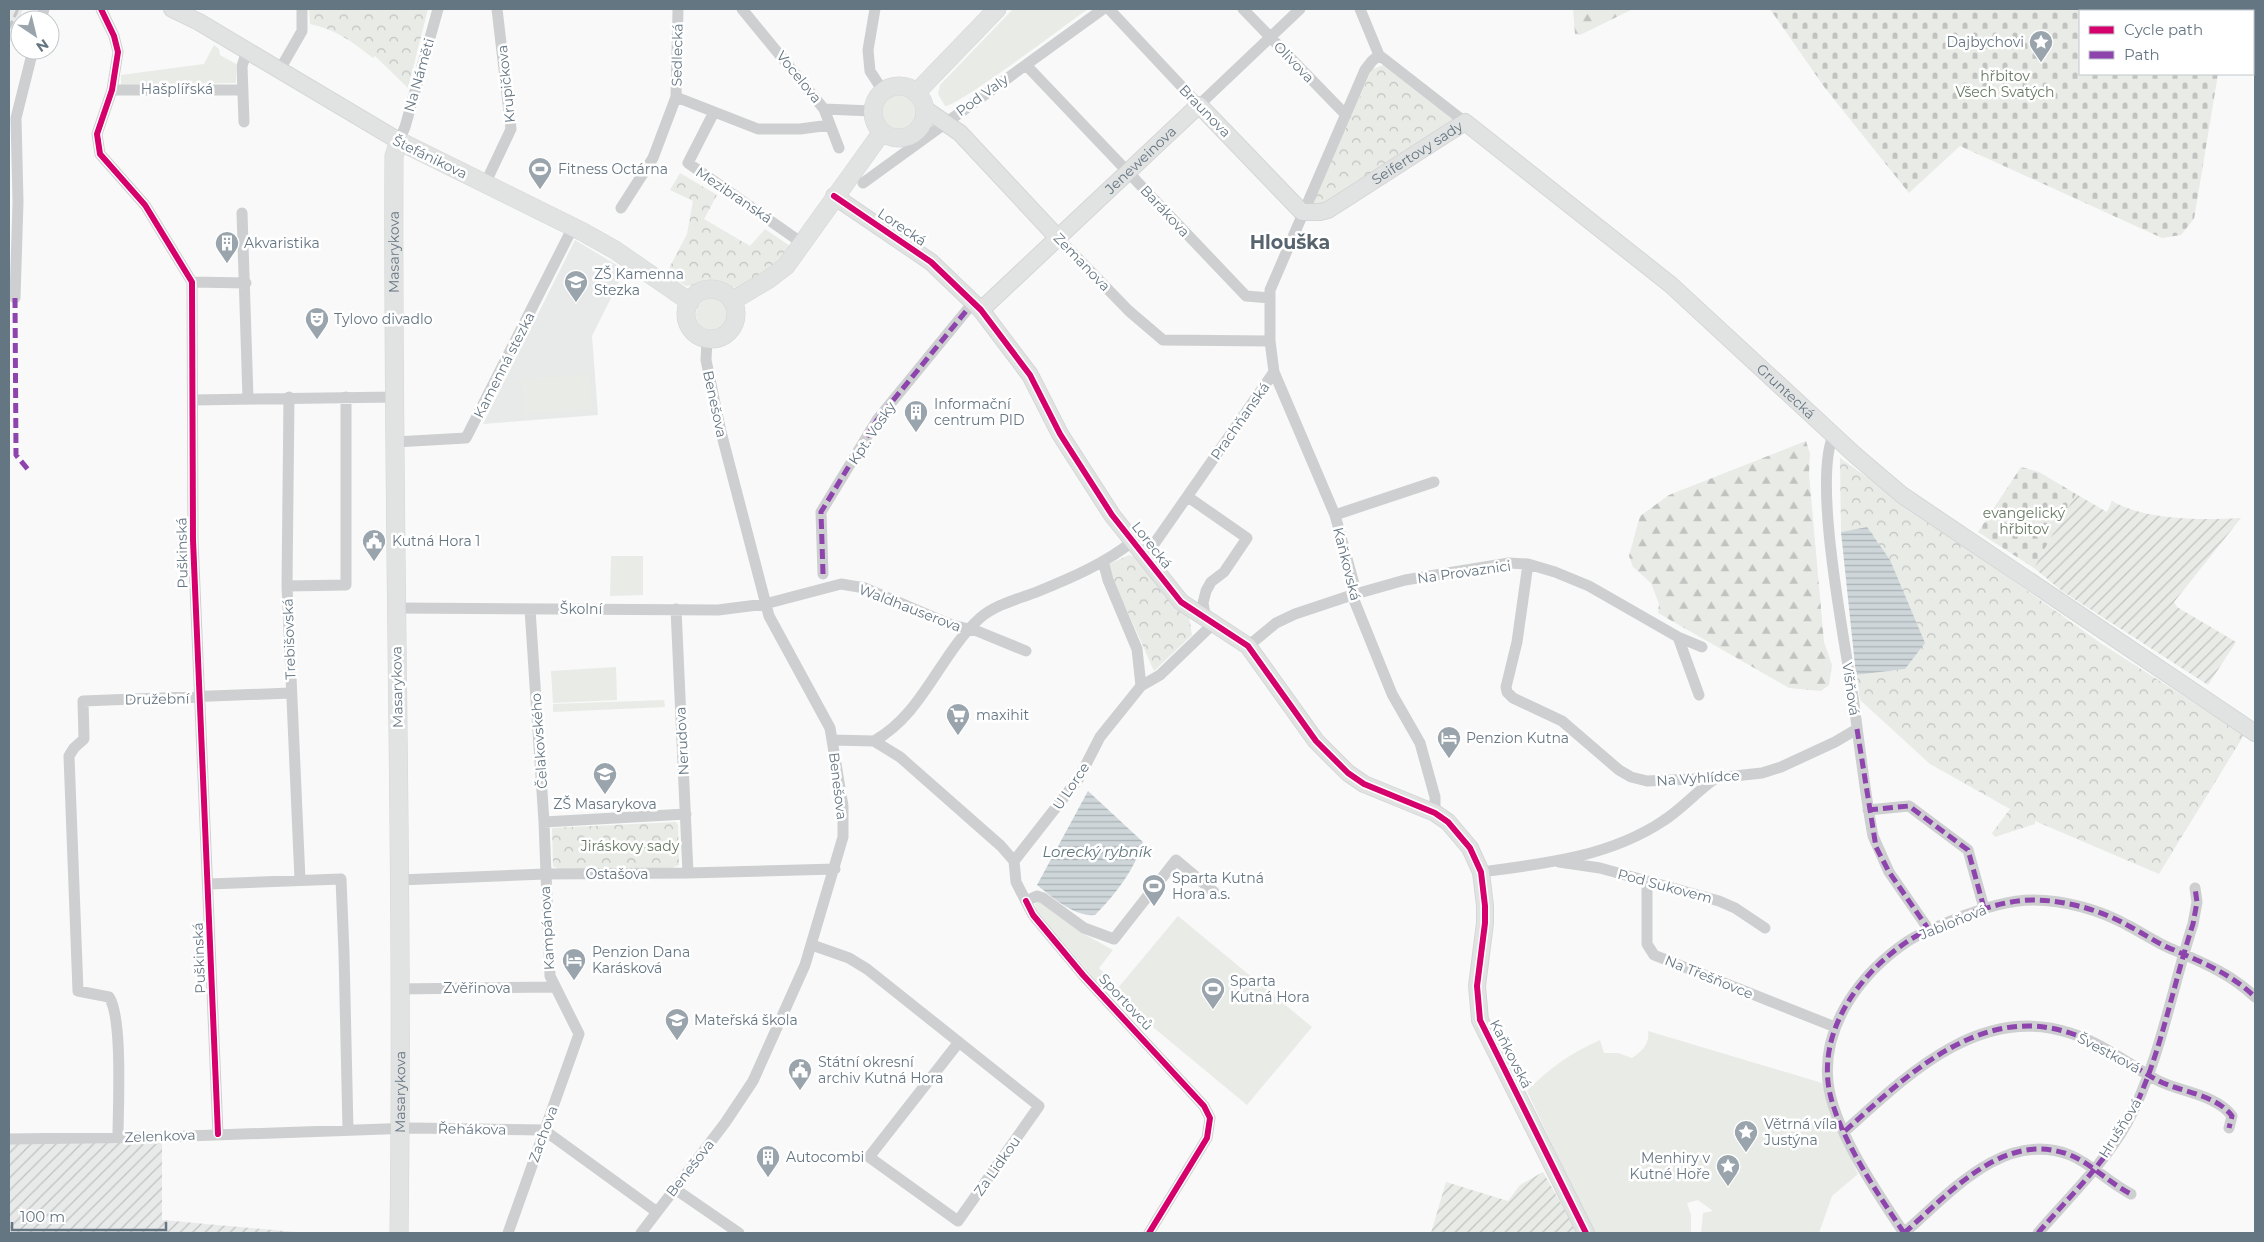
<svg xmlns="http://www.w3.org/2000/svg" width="2264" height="1242" font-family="Montserrat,sans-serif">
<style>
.built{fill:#e8e9e9}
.industrial{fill:url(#industrial-furrows)}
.grass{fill:#e8ebe6}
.forest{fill:url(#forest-firs)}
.cemetery{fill:url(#cemetery-stones)}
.park{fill:url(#park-crowns)}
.garden{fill:url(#garden-furrows)}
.water{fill:url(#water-rules)}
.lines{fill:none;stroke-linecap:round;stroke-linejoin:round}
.secondary-casing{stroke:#d5d6d7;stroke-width:18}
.primary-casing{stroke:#d5d6d7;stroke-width:19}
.street{stroke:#cecfd0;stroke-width:11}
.secondary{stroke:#e1e2e2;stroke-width:16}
.primary{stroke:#e1e2e2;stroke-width:18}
.rail{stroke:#c3c5c6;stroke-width:3;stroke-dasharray:8 4;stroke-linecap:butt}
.quiet{stroke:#8e44ad;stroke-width:5;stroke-dasharray:10 5;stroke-linecap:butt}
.cycleway-casing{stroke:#fff;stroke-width:9}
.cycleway{stroke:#d6006c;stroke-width:6}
.labels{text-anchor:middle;stroke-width:5;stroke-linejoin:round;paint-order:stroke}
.poi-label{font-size:14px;fill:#657683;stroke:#fff;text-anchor:start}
.street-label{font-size:14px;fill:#657683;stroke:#fff}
.park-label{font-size:14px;fill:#687a64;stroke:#fff}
.water-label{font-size:15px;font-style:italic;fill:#60757c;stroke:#fff}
.district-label{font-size:19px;font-weight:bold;fill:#57646e;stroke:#fff}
</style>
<defs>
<pattern id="industrial-furrows" width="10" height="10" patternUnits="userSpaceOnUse" patternTransform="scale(1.25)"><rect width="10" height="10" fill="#e8e9e9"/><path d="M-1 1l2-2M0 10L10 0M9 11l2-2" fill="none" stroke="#c0c1c2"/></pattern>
<pattern id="forest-firs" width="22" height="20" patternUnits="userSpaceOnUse" patternTransform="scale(1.25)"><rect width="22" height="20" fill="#e8ebe6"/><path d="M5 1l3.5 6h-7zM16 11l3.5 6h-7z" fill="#c0c3c0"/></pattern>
<pattern id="cemetery-stones" width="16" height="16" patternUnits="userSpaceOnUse" patternTransform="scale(1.25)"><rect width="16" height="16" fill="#e8ebe6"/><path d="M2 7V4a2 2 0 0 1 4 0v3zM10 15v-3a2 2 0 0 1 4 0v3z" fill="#c0c3c0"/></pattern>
<pattern id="park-crowns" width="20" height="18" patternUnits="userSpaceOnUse" patternTransform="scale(1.25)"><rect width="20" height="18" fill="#e8ebe6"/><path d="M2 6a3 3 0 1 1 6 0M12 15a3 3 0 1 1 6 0" fill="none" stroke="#c0c3c0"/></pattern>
<pattern id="garden-furrows" width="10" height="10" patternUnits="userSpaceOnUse" patternTransform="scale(1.25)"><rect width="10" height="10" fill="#e8ebe6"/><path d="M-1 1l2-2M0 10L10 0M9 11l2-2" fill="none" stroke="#c0c3c0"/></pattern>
<pattern id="water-rules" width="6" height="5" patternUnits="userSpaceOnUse" patternTransform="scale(1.25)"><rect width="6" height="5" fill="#ced6d9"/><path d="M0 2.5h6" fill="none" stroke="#abb2b5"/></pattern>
</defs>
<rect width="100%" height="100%" fill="#f9f9f9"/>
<path class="built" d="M9,9H23L9,45Z
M575,240L625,270L592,336L598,415L483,424Z"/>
<path class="industrial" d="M9,1143H162V1220L306,1233H9Z"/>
<path class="grass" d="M1013,9H1088C1069,22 958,107 945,106L938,94L940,85Z
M214,45L219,49L220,55L236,64V83L121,85V75L204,64Z
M882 112a17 17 0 1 1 34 0a17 17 0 1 1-34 0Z
M696 314a16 16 0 1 1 32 0a16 16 0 1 1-32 0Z
M590,374L592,409L524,414L521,379Z
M611,556H643V595L610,596Z
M616,667L617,700L553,703L551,671Z
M664,700L665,707L553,712V704Z
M1038,901L1084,934L1113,950L1099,968L1104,973L1096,981L1036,910L1035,904Z
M1178,916L1312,1027L1247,1105L1113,994Z
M1648,1031L1822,1083L1830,1114L1858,1174L1832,1196L1819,1233H1701L1703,1213L1713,1211L1698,1200L1687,1203L1691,1215V1233H1594L1527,1091C1549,1068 1571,1053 1600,1040L1604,1053H1618L1632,1058C1642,1051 1650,1044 1648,1031Z"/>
<path class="forest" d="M1573,9H1633L1580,35L1575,34Z
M1806,441L1810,454L1809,474L1824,642L1832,665L1829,685L1821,691L1789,688L1658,613L1659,604L1651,583L1633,567L1629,556L1640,516L1669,495Z"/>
<path class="cemetery" d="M1770,9H2170L2175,11H2080V74H2218L2194,219L2181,235L2162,238L1960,146L1909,193L1825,88Z
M2021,467L2039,472L2076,494L2034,568L1978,532Z"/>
<path class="park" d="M309,9H428L408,88L375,56L373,58C353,42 335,29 310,24Z
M1384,65L1454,117L1455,122L1327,205H1312L1372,69Z
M680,173L717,195L704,219L750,246L765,229L790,246L785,258L774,270L737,288L711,283L686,286L666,274L687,234L693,201L670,190Z
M1840,458L2102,644L2244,735L2159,874L2035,821V824L1995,837L1992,833L2010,809L1930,764L1860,700L1856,675L1905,669L1867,528L1841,532Z
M1129,555L1135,557L1189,616L1192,635L1154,671L1107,565Z
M676,822L678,825L679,865L672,868L559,869L553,866L552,828Z"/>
<path class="garden" d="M2076,494L2107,512L2112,501C2147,521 2202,520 2241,518L2174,602L2177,607L2236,642L2208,685L2062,591L2034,568Z
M1543,1172L1578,1233H1431L1446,1182L1508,1201L1520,1185Z"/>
<path class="water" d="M1867,527L1890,560L1925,643L1905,669L1856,675L1841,532Z
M1088,791L1143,842C1135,869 1115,895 1095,915C1074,917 1052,897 1037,885Z"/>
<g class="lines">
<g class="secondary-casing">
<g id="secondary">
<path d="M172,9L199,22L399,141"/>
<path d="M2187,9L2192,11"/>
<path d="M2253,36H2255"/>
<path d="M925,109L960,133L1058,238"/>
<path d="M834,196L931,262L981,310L1030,375L1060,434L1112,515L1181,602L1248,646L1316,741L1348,773L1364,784L1435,813L1448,822L1470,848L1481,872L1485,906V923L1477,986L1480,1020L1586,1233"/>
<path id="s1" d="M981,310L1199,105L1302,212H1320L1328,210L1465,122L1671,285L1855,455L1902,495L2255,733"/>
</g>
</g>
<g class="primary-casing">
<g id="primary">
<circle cx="899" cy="112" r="26"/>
<path d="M916,93L997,9"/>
<circle cx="711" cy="314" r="25"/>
<path d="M732,301L769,279L786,266L882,132"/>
<path id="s2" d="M399,1233C404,874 392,515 394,156L399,141L583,232L615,250L690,302"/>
</g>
</g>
<path class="street" d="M101,9L114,36L118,52L112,90L97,134L100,154L145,205L192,282L193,540L218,1134
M742,9L824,109L839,148
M875,9L868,50L870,71L883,91
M1109,9L1199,105L1300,9
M1243,9L1346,115
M1360,9L1379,55
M41,20L44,9
M1379,55L1372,61L1365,70L1270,290V341L1274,372L1335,515L1354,584L1352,595L1392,694L1420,743L1435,797V813
M1379,55L1465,122
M1026,65L1246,296L1270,298
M279,71L302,31V9
M112,90H243
M676,97L758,129H800L830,125
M824,109L872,111
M714,112L688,163L802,243
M244,122L242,66L247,51
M399,141L405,127L438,9
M863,183L1103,9
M485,184L511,129L497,9
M621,208L653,158L676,97L678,9
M242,213L248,398
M1058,238L1129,311L1163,340L1270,341
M192,282L246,283
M15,298L18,202L16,118L33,50
M289,397L287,586L300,880
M193,400L395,397
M1834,434C1812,477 1844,637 1852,690C1859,739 1864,788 1873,836L1889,872L1929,930
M395,442L466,438L573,227
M1188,497L1247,538L1224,572L1211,582L1206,591L1203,603L1206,620
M1335,515L1434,482
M1145,557L1274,372
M1528,564L1517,642L1506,687L1507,692L1513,698L1562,721L1619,770L1631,777L1647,781L1716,778L1762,773L1781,767L1835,742L1857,729
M823,574L821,512L877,420L967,310
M287,586L346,585V397
M397,608L718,610L765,604L841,584L865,588L952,625L977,631L1026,651
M676,609L688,873
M1678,637L1699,695
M1248,646L1276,623L1295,614L1352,595L1405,580L1509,563L1528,564L1555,572L1589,586L1678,637L1702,647
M1141,686L1160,675L1213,624
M832,740L874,741L900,757L1001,846L1014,861L1016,882L1033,915L1083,975L1204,1106L1210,1118L1207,1138L1149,1233
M874,741C924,713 939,655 980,618C996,604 1019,599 1039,591C1071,578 1106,563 1133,541
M1868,810L1909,806L1968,850L1984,908
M544,822L686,814
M1014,861L1079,778L1100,737L1141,686L1137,649L1108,580L1103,561
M1559,862L1600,868L1719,901L1735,908L1765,928
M1481,872C1543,864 1609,857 1663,821C1682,809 1697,791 1716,778
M399,880L545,874L688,873L835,869
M1647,881V944L1654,955L1835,1027
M209,884L341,879L344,953L348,1130
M1026,901L1037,896L1043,898L1084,928L1114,939L1176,860L1214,892
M812,945L849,958L867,969L1039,1106L958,1221L869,1157L959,1042
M400,989L554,987
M1845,1131C1906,1076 1980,1003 2070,1033C2102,1043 2128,1064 2157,1080C2179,1092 2216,1094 2232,1116L2229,1128
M118,1137C118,1109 123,1017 109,997L78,991L69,756L74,748L84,739L83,701L290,693
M9,1139L160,1137L412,1128L544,1130L657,1212
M675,1189L739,1233
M508,1233L579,1034L550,976L544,822L530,609
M641,1233L725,1123L753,1081L805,965L843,837V806L830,728L769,616L721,432L706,360L707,339
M1904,1233C1878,1194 1833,1129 1828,1082C1822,1024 1862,972 1908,941C1925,930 1945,924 1963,916C1985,908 2009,900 2033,900C2065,900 2100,910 2127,925C2143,933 2158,944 2174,950C2204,963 2231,974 2255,997
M1904,1233C1949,1194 2004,1129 2070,1155C2092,1164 2109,1183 2131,1194
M2038,1233C2068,1198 2104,1164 2127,1123C2160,1062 2171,991 2193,924L2197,902L2195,888"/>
<use href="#secondary" class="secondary"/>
<use href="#primary" class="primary"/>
<path class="rail" d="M9,28L18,9"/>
<path class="quiet" d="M15,298L16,455L30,472
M823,574L821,512L877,420L967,310
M1857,729L1876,847L1889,872L1929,930
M1868,810L1909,806L1968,850L1984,908
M1845,1131C1906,1076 1980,1003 2070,1033C2102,1043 2128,1064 2157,1080C2179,1092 2216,1094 2232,1116L2229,1128
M1904,1233C1878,1194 1833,1129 1828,1082C1822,1024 1862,972 1908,941C1925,930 1945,924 1963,916C1985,908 2009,900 2033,900C2065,900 2100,910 2127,925C2143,933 2158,944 2174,950C2204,963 2231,974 2255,997
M1904,1233C1949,1194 2004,1129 2070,1155C2092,1164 2109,1183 2131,1194
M2038,1233C2068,1198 2104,1164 2127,1123C2160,1062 2171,991 2193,924L2197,902L2195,888"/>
<g class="cycleway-casing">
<path id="cycleway" d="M101,9L114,36L118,52L112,90L97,134L100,154L145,205L192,282L193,540L218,1134
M834,196L931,262L981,310L1030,375L1060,434L1112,515L1181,602L1248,646L1316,741L1348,773L1364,784L1435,813L1448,822L1470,848L1481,872L1485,906V923L1477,986L1480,1020L1586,1233
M1026,901L1033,915L1083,975L1204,1106L1210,1118L1207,1138L1149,1233"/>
</g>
<use href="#cycleway" class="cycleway"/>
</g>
<defs>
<g id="sight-pin" transform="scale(1.25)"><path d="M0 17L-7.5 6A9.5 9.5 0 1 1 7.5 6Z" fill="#99a4ac" stroke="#fff"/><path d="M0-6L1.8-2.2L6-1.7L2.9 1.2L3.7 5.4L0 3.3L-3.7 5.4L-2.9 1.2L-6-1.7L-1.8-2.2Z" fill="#fff"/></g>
<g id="stadium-pin" transform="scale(1.25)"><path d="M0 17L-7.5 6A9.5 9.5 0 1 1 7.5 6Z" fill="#99a4ac" stroke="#fff"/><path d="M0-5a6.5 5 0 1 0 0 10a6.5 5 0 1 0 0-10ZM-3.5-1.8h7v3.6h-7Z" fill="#fff"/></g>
<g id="building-pin" transform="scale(1.25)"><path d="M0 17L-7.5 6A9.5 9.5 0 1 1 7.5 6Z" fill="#99a4ac" stroke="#fff"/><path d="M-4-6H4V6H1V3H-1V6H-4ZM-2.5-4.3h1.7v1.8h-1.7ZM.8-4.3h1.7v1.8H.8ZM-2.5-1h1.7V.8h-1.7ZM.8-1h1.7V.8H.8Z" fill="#fff"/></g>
<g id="school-pin" transform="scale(1.25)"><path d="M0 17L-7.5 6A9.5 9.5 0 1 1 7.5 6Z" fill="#99a4ac" stroke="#fff"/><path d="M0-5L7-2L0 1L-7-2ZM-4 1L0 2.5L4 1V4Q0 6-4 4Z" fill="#fff"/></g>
<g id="theatre-pin" transform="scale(1.25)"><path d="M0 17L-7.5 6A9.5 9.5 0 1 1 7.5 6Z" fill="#99a4ac" stroke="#fff"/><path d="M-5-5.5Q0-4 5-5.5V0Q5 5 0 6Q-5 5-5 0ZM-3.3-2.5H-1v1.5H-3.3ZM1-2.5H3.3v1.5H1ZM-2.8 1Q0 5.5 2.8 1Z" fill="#fff"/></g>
<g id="civic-pin" transform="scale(1.25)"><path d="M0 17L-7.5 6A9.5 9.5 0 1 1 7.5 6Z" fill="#99a4ac" stroke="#fff"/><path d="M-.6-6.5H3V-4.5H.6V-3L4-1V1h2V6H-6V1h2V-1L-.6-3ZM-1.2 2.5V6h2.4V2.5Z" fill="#fff"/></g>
<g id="supermarket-pin" transform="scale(1.25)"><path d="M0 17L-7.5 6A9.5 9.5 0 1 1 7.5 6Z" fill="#99a4ac" stroke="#fff"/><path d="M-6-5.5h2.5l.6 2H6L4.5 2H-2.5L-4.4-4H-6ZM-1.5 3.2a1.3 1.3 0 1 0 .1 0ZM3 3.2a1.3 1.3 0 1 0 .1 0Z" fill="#fff"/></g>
<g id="hotel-pin" transform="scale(1.25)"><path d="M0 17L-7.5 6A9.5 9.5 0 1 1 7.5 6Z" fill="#99a4ac" stroke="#fff"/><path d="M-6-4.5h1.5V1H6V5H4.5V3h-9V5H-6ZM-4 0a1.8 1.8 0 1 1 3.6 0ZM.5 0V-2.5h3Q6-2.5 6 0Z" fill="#fff"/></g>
</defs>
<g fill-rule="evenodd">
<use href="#sight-pin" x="2041" y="42"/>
<use href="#stadium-pin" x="540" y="169"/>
<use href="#building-pin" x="227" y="243"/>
<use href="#school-pin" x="576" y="282"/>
<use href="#theatre-pin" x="317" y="319"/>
<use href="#building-pin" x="916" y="412"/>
<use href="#civic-pin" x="374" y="541"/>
<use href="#supermarket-pin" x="958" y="715"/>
<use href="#hotel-pin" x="1449" y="738"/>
<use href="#school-pin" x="605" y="774"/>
<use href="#stadium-pin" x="1154" y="886"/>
<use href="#hotel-pin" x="574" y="960"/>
<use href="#stadium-pin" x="1213" y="989"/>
<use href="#school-pin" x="677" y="1020"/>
<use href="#civic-pin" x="800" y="1070"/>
<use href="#sight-pin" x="1746" y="1132"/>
<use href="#building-pin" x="768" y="1157"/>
<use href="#sight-pin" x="1728" y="1166"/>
</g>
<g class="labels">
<g class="poi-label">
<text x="2024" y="47" text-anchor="end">Dajbychovi</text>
<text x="558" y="174">Fitness Octárna</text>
<text x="244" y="248">Akvaristika</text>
<text x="594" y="279">ZŠ Kamenna<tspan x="594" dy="16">Stezka</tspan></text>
<text x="334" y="324">Tylovo divadlo</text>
<text x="934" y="409">Informační<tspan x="934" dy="16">centrum PID</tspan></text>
<text x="392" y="546">Kutná Hora 1</text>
<text x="976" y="720">maxihit</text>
<text x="1466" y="743">Penzion Kutna</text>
<text x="605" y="809" text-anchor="middle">ZŠ Masarykova</text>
<text x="1172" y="883">Sparta Kutná<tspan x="1172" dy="16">Hora a.s.</tspan></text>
<text x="592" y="957">Penzion Dana<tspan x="592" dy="16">Karásková</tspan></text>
<text x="1230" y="986">Sparta<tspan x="1230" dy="16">Kutná Hora</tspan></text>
<text x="694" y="1025">Mateřská škola</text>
<text x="818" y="1067">Státní okresní<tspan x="818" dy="16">archiv Kutná Hora</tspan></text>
<text x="1764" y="1129">Větrná víla<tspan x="1764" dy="16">Justýna</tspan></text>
<text x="786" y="1162">Autocombi</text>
<text x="1710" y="1163" text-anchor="end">Menhiry v<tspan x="1710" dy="16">Kutné Hoře</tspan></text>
</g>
<g class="street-label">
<text transform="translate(677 55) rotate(-89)" y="5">Sedlecká</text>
<text transform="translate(1294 62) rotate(46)" y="5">Olivova</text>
<text transform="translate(419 75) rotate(-74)" y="5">Na Náměti</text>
<text transform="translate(799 77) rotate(51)" y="5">Vocelova</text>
<text transform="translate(506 84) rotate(-96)" y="5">Krupičkova</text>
<text x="177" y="94">Hašplířská</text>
<text transform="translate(982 95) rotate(-36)" y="5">Pod Valy</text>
<text transform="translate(1205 111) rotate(46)" y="5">Braunova</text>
<text dy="5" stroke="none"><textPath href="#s1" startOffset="580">Seifertovy sady</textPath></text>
<text transform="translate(430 157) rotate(26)" y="5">Štefánikova</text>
<text dy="5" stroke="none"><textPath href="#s1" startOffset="219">Jeneweinova</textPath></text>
<text transform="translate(734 195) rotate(34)" y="5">Mezibranská</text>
<text transform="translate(1165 211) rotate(47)" y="5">Barákova</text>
<text transform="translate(902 227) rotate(34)" y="5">Lorecká</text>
<text dy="5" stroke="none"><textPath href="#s2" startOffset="981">Masarykova</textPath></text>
<text transform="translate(1082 262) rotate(46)" y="5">Zemanova</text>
<text transform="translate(504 365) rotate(-63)" y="5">Kamenná stezka</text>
<text dy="5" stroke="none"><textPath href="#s1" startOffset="1056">Gruntecká</textPath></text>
<text transform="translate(715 404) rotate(78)" y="5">Benešova</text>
<text transform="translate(1240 421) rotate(-55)" y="5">Prachňanská</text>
<text transform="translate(872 433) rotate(-56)" y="5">Kpt. Vosky</text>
<text transform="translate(1152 545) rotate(52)" y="5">Lorecká</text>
<text transform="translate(182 553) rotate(-91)" y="5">Puškinská</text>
<text transform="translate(1347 564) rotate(76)" y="5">Kaňkovská</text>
<text transform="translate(1464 572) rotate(-8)" y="5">Na Provaznici</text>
<text transform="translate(910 608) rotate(21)" y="5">Waldhauserova</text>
<text x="581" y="614">Školní</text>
<text transform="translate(289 639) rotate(-92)" y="5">Trebišovská</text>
<text transform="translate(397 687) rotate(-91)" y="5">Masarykova</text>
<text transform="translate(1851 689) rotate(82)" y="5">Višňová</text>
<text transform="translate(157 699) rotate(-1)" y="5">Družební</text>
<text transform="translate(539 741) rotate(-94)" y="5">Čelakovského</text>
<text transform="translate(682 741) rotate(-93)" y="5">Nerudova</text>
<text transform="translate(1698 778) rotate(-4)" y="5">Na Vyhlídce</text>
<text transform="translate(838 786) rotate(83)" y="5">Benešova</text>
<text transform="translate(1071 786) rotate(-56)" y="5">U Lorce</text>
<text x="617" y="879">Ostašova</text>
<text transform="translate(1665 886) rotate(15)" y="5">Pod Sukovem</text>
<text transform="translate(1953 922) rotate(-22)" y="5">Jabloňová</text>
<text transform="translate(547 928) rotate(-93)" y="5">Kampánova</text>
<text transform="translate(199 958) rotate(-92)" y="5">Puškinská</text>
<text transform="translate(1709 977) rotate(22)" y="5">Na Třešňovce</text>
<text x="477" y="993">Zvěřinova</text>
<text transform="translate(1126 1002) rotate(47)" y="5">Sportovců</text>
<text transform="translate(2109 1053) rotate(28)" y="5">Švestková</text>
<text transform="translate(1511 1054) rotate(63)" y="5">Kaňkovská</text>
<text dy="5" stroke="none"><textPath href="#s2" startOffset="141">Masarykova</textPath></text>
<text transform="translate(2120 1128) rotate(-58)" y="5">Hrušňová</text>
<text transform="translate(472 1129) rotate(1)" y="5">Řehákova</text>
<text transform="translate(543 1134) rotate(-70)" y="5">Zachova</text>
<text transform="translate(160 1136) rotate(-2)" y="5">Zelenkova</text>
<text transform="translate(997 1166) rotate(-55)" y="5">Za Lidkou</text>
<text transform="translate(690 1168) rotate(-52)" y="5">Benešova</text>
</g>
<g class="park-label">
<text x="2005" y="81">hřbitov<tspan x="2005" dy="16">Všech Svatých</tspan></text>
<text x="2024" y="518">evangelický<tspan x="2024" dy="16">hřbitov</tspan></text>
<text x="630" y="851">Jiráskovy sady</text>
</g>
<g class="water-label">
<text x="1097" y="857">Lorecký rybník</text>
</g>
<g class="district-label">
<text x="1290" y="249">Hlouška</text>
</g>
</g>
<rect width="2264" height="1242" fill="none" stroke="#657683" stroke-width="20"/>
<rect x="2079" y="10" width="175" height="65" fill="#ffffff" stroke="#c1c8cd"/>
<rect x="2089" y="26" width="25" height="8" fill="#d6006c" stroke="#c1c8cd"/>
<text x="2124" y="35" font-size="15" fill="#657683">Cycle path</text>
<rect x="2089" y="51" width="25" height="8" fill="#8e44ad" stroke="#c1c8cd"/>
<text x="2124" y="60" font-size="15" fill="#657683">Path</text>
<g transform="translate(35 35) rotate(145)"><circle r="24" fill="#ffffff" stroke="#c1c8cd"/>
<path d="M0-4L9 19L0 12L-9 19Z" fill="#99a4ac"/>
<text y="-8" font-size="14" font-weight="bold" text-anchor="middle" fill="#657683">N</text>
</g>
<path d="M12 1222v8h154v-8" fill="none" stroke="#657683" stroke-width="2.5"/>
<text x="20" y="1222" font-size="15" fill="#657683" stroke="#ffffff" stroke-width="4" paint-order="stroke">100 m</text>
</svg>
